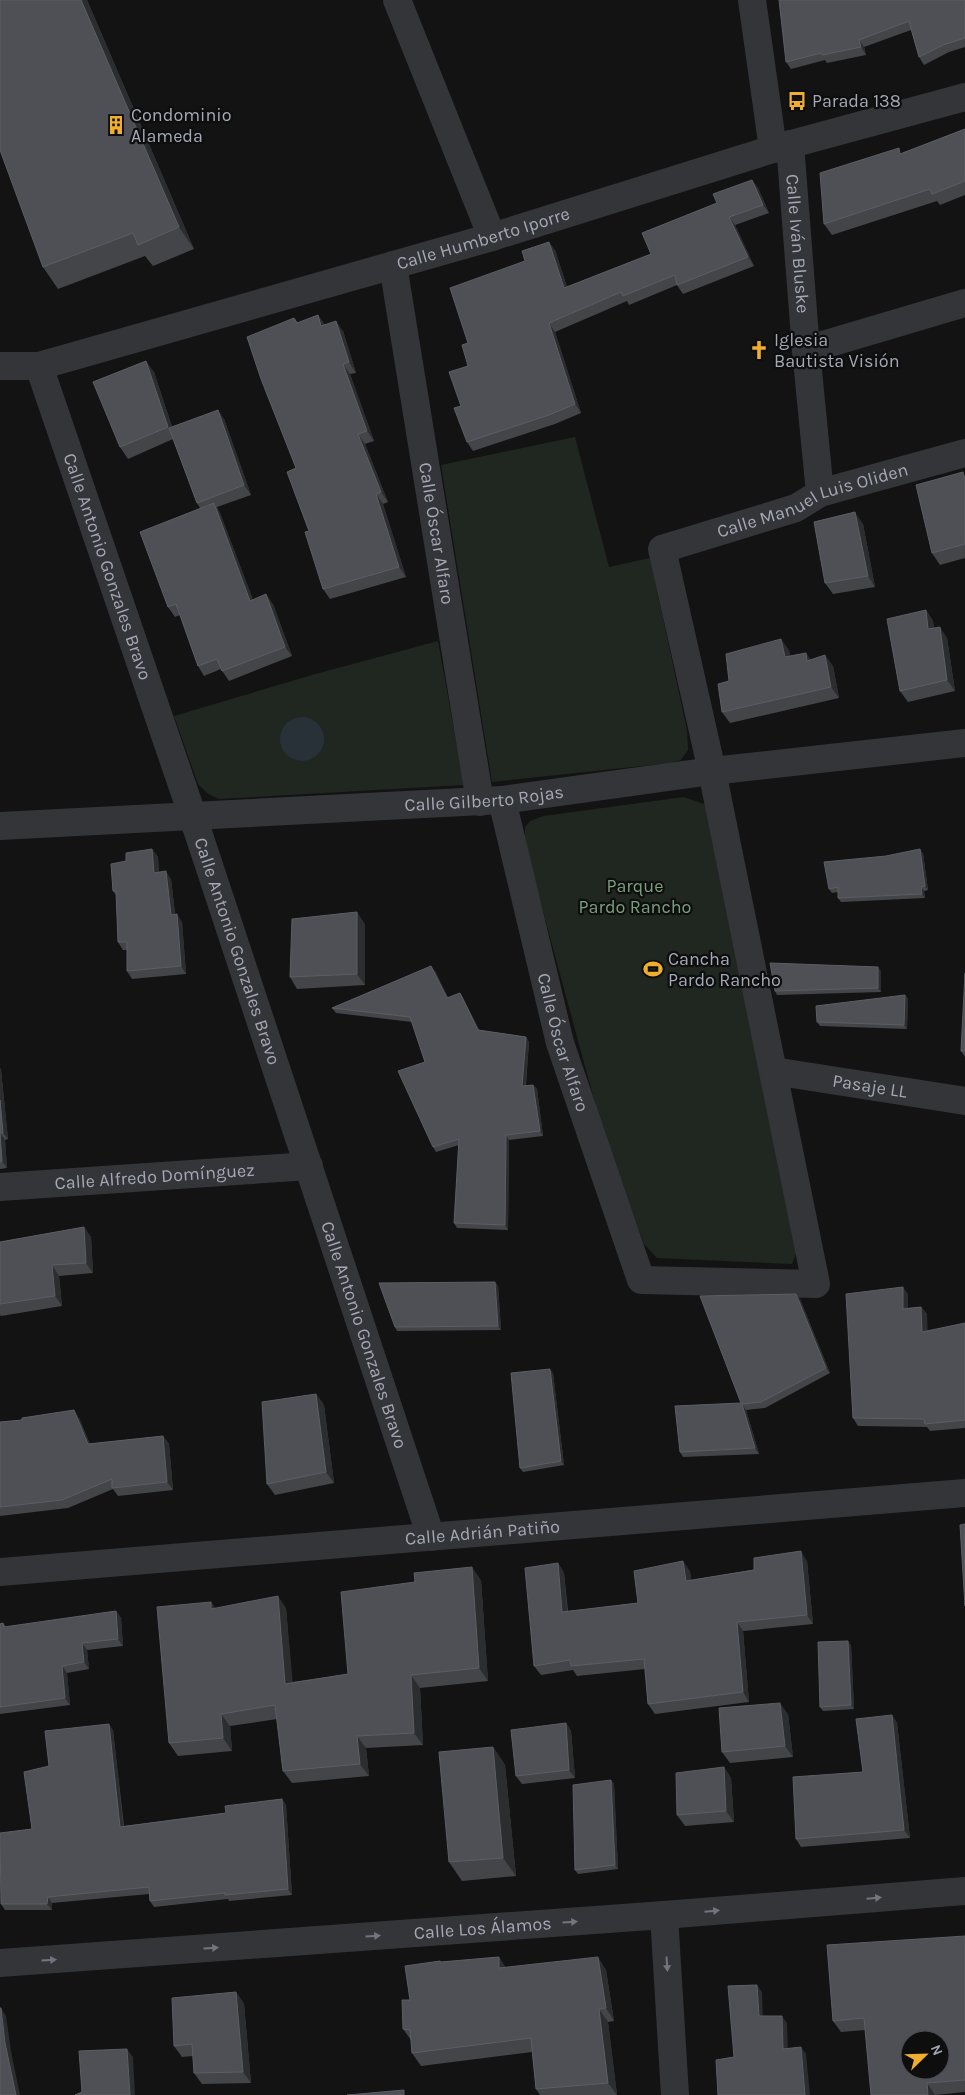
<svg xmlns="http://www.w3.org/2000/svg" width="965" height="2095" font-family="Karla,sans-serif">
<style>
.green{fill:#1f2720}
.water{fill:#293138}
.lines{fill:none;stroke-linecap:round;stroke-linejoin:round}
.minor{stroke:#343539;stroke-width:28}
.wall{fill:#444549}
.shaded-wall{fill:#2c2d2f}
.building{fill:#4f5055;stroke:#5c5e64;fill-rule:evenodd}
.oneway{fill:#72757d}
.labels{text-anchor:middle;stroke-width:4.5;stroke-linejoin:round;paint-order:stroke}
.poi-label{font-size:18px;fill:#a4a9b5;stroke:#0e0e0f;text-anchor:start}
.street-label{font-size:18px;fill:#a4a9b5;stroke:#0e0e0f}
.park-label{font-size:18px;fill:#7ba07d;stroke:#0e0e0f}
</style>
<rect width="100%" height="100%" fill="#131314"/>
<path class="green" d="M575,437L609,567L650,558L687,730L688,750L681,760L670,763L492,782L441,465Z
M438,641L464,785L219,799L208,794L198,784L174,716L312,675Z
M684,797L704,804L711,813L798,1248L792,1264L657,1258L644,1244L602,1129L525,845V827L530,821L543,816Z"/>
<path class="water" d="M280 739a22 22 0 1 1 44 0a22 22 0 1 1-44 0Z"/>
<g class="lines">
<g class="minor">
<path d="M397,0L492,237"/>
<path d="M752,0L773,149"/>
<path id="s1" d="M790,144L806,350L820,493"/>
<path id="s2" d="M393,265L480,802"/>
<path d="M806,350L965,303"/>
<path id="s3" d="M0,366H39L492,237L773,149L965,97"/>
<path id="s4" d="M39,366L193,817L431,1537"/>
<path id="s5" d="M502,800L560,1043L641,1280L816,1284L712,771L662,549L796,508L820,493L965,453"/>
<path id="s6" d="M0,826L502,800L712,771L965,743"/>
<path id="s7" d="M773,1071L965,1101"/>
<path id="s8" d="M0,1187L309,1166"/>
<path id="s9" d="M0,1572L965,1493"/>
<path d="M664,1915L675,2095"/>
<path id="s10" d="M0,1963L664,1915L965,1891"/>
</g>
</g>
<path class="wall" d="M0,0H87L194,249L153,266L145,256L58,289L43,267Z
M965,0V47L949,52L924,65L919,57L911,30L864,47L866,55L827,63L825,60L791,69L786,62Z
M965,129V195L940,205L937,201L832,235L824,224L902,153Z
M752,180L758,188L769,213L735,225L754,266L683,294L677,285L629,305L627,301L555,332L581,413L555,424L473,451L467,442L461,406L468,366V343L555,250L567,287L651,254L717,203Z
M318,315L325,325L343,331L356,373L350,374L374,441L365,444L388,502L383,504L406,577L330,599L323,589L296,468L294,318L298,323Z
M154,372L172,427L224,419L251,495L217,507L220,513L253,600L273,604L292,656L229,681L221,669L204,676L198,666L180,615L175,617L168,607L200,508L197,503L173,439L128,459L120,447Z
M965,475V558L940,565L932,553Z
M863,524L875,587L833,594L825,583Z
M926,610L933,621L934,628L947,638L955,691L908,702L900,691Z
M789,650L790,656L806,653L810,660L833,666L839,698L730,723L722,712L729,681Z
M152,849L158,857L159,872L171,879L175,914L182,922L186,974L132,979L127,971V950H123L118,942L116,895L113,891L126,861Z
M923,853L928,890L924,891L925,898L841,902L838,898V892L832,893L829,889Z
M365,924V985L297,989L290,977Z
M435,971L448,998L460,993L463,998L479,1030L526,1037L529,1042L526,1085H533L537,1089L543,1136L509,1140L508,1230L457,1228L454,1223L459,1145L436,1152L433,1147L425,1062L412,1022L336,1013L332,1008Z
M881,971V992L777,995L775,991Z
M965,973V1057L961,1051Z
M905,995L908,999L907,1029L820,1026L817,1022Z
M0,1068L1,1070L8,1139L5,1140L7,1168L0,1169Z
M84,1227L91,1237L93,1273L59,1276L62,1306L1,1316L0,1315V1242Z
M495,1282L498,1286L501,1330L397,1331L395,1327Z
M908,1294V1308L921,1307L927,1314V1331L965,1323V1428L930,1431L927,1427L858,1426L853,1418Z
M800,1299L830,1373L765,1408L746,1410L759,1454L683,1457L680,1452L741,1403Z
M553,1373L564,1465L523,1472L520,1468Z
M316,1394L324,1405L334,1483L275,1495L267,1484Z
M79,1418L90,1444L163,1436L169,1444L173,1490L118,1496L113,1489L68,1508L0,1516V1422Z
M807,1561L813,1624L743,1631L749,1702L655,1714L648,1704L645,1669L577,1676L573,1670L541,1675L534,1666L558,1563L564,1573L568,1611L638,1603L690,1571L691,1580Z
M481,1580L488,1681L420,1688L423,1745L366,1748L369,1776L292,1783L283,1771L277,1719L230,1726L232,1751L178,1756L169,1743L211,1602L215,1608H286L292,1682L348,1674Z
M116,1611L121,1618L123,1646L87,1650L89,1669L67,1673L70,1705L0,1714V1624L3,1623L6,1627Z
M851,1645L854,1709L823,1711L820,1707Z
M788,1714L793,1757L730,1763L722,1752Z
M892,1715L897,1723L910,1838L801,1847L796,1839L863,1772Z
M566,1723L571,1731L575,1778L522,1784L516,1776Z
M113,1730L124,1826L226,1813L282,1799L286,1805L292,1895L229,1901L228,1899L154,1907L150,1901L149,1894L52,1903V1910H5L1,1904L32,1829L49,1766Z
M493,1747L505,1765L516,1876L462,1881L449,1862Z
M724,1767L731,1778L734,1822L685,1826L677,1815Z
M611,1780L614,1784L618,1869L578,1874L575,1870Z
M965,1936V2092L935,2095L865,2030L841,2032L833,2021Z
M499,1957L505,1967L606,1970L614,2021L608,2022L617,2095H540L536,2089L532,2052L421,2066L412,2053L411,2040L403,2029L410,2000L440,1961L442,1962Z
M236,1992L244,2004L251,2083L202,2084L194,2073L193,2056L182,2057L174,2046Z"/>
<path class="shaded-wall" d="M81,0H87L194,249L179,227Z
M859,40L864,47L866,55L861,47Z
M752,180L758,188L769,213L763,205Z
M729,217L735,225L754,266L748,257Z
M549,242L555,250L570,297L564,288Z
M318,315L325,325L321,326Z
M336,321L343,331L356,373L349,362Z
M549,323L555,332L581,413L575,404Z
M146,361L154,372L176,438L168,427Z
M343,364L350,374L374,441L367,431Z
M218,410L224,419L251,495L244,485Z
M358,434L365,444L388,502L381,492Z
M376,494L383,504L406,577L399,567Z
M214,503L220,513L257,610L250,601Z
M855,512L863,524L875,587L868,576Z
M266,594L273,604L292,656L285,647Z
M926,610L933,621L936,641L928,629Z
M940,627L947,638L955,691L947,680Z
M781,639L789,650L793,668L785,657Z
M806,653L814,664L807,661Z
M825,655L833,666L839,698L831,687Z
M152,849L158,857L159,880L154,873Z
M920,849L923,853L928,890L925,886Z
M166,871L171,879L176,922L171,915Z
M921,887L924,891L925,898L922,894Z
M357,912L365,924V985L357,974Z
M177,914L182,922L186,974L181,966Z
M431,966L435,971L451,1003L447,998Z
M878,967L881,971V992L878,988Z
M460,993L463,998L482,1035L478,1030Z
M905,995L908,999L907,1029L904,1025Z
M526,1037L529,1042L525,1091L522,1086Z
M0,1068L1,1070L8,1139L3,1133L0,1100Z
M533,1085L537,1089L543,1136L540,1131Z
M0,1133L5,1140L7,1168L2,1161Z
M506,1135L509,1140L508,1230L505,1225Z
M84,1227L91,1237L93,1273L86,1263Z
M52,1265L59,1276L62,1306L55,1296Z
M495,1282L498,1286L501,1330L498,1326Z
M903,1287L908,1294V1317L903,1309Z
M796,1294L800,1299L830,1373L826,1368Z
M921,1307L927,1314L928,1340L922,1332Z
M550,1369L553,1373L564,1465L561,1461Z
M316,1394L324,1405L334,1483L326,1472Z
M742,1404L746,1410L759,1454L755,1448Z
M74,1410L79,1418L93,1452L88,1444Z
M163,1436L169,1444L173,1490L167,1482Z
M801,1551L807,1561L813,1624L807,1615Z
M683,1561L690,1571L693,1590L686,1581Z
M558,1563L564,1573L568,1621L562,1612Z
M472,1567L481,1580L488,1681L479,1668Z
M278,1596L286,1608L294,1696L285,1684Z
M211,1602L220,1615L211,1609Z
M116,1611L121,1618L123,1646L118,1639Z
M737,1622L743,1631L749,1702L743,1692Z
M848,1641L851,1645L854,1709L851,1705Z
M82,1643L87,1650L89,1669L84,1662Z
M62,1666L67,1673L70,1705L65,1698Z
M411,1675L420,1688L423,1745L414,1733Z
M780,1703L788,1714L793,1757L785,1746Z
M221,1714L230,1726L232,1751L223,1738Z
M892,1715L897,1723L910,1838L904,1830Z
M566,1723L571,1731L575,1778L569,1770Z
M109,1724L113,1730L124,1833L120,1827Z
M357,1736L366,1748L369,1776L360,1764Z
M493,1747L505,1765L516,1876L503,1858Z
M724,1767L731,1778L734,1822L726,1811Z
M611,1780L614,1784L618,1869L615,1865Z
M282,1799L286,1805L292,1895L288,1889Z
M48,1897L52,1903V1910L47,1904Z
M499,1957L507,1970L499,1968Z
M598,1957L606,1970L614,2021L606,2008Z
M757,1985L762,1992L763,2023L759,2016Z
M236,1992L244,2004L251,2083L243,2072Z
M1,2008L6,2016L11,2051L20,2095H16L5,2043Z
M599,2009L608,2022L617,2095L608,2083Z
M782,2016L787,2023L788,2056L783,2049Z
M801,2047L806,2054L810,2095H805Z
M127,2049L133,2057L135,2095H130Z
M927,2083L935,2095H928Z"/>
<path class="building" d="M0,0H81L179,227L138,245L133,233L43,267L0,150Z
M779,0H965V38L943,45L919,57L909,21L859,40L861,47L822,55L821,53L786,62Z
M965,129V181L932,194L930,189L824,224L820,173L899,148L900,154Z
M752,180L763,205L729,217L748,257L677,285L675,275L623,296L621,292L549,323L575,404L549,415L467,442L454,408L461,406L449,372L468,366L462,345L468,343L450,288L525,261L522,251L549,242L564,288L651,254L642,233L717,203L713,194Z
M318,315L321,326L336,321L349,362L343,364L367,431L358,434L381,492L376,494L399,567L323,589L305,532L309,531L287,472L296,468L261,379L247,337L294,318L297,323Z
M146,361L168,427L120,447L93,382Z
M218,410L244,485L197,503L169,428Z
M963,472L965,480V544L932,553L916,485Z
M214,503L250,601L266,594L285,647L222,671L217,659L198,666L176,604L168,607L140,532Z
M855,512L868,576L825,583L814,522Z
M926,610L928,629L940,627L947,680L900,691L887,619Z
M781,639L785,657L806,653L807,661L825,655L831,687L722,712L718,684L729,681L726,654Z
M152,849L154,873L166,871L171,915L177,914L181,966L127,971V942H118L116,891H113L111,864L126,861V853Z
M920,849L925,886L921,887L922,894L838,898V887L829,889L824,862L886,856Z
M357,912V974L290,977L292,919Z
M770,963L878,967V988L775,991Z
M431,966L447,998L460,993L478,1030L526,1037L522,1086L533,1085L540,1131L506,1135L505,1225L454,1223L459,1139L433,1147L398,1071L425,1062L410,1017L332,1008Z
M965,973V1051H961Z
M905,995L904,1025L817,1022L816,1006Z
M0,1100L3,1133H0Z
M0,1134L2,1161L0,1162Z
M84,1227L86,1263L52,1265L55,1296L0,1304V1242Z
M495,1282L498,1326L395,1327L379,1283Z
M903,1287V1309L921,1307L922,1332L965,1323V1420L925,1424L924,1419L853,1418L846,1294Z
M796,1294L826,1368L761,1402L742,1404L755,1448L680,1452L675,1406L741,1403L700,1296Z
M550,1369L561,1461L520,1468L511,1373Z
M316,1394L326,1472L267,1484L262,1402Z
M74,1410L88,1444L163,1436L167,1482L112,1488V1479L62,1500L0,1507V1422L22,1420V1418Z
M965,1524V1606L960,1525Z
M801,1551L807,1615L737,1622L743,1692L648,1704L644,1659L571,1666L570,1660L534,1666L525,1568L558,1563L562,1612L638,1603L634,1571L683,1561L686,1581L754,1570V1558Z
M472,1567L479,1668L411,1675L414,1733L357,1736L360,1764L283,1771L275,1705L221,1714L223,1738L169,1743L157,1607L211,1602V1609L278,1596L285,1684L348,1674L341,1592L415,1582L414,1573Z
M116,1611L118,1639L82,1643L84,1662L62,1666L65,1698L0,1707V1624L3,1623L4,1627Z
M848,1641L851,1705L820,1707L818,1642Z
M780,1703L785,1746L722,1752L719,1708Z
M892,1715L904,1830L796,1839L793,1777L863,1772L856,1719Z
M566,1723L569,1770L516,1776L511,1730Z
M109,1724L120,1827L226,1813L225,1806L282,1799L288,1889L225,1895V1893L150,1901L149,1887L48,1897L47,1904H1L0,1833L32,1829L24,1772L49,1766L45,1731Z
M493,1747L503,1858L449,1862L439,1752Z
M724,1767L726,1811L677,1815L676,1773Z
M611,1780L615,1865L575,1870L573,1785Z
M965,1936V2080L927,2083L928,2095H871L864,2018L833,2021L827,1945ZM910,2040H940V2070H910Z
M499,1957V1968L598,1957L606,2008L599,2009L608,2083L536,2089L531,2038L412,2053L410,2030L403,2029L402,2000H410L405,1966L440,1961L441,1962Z
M757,1985L759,2016H782L783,2049L801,2047L805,2095H718L716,2060L734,2057L728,1986Z
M236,1992L243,2072L194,2073L192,2044L174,2046L172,1998Z
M0,2008H1L5,2043L16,2095H0Z
M127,2049L130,2095H75L82,2092L79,2051Z
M404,2090V2095H347Z"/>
<defs><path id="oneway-solid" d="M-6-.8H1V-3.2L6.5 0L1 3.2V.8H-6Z" transform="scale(1.25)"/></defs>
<g class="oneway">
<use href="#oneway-solid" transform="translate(874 1898) rotate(-5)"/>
<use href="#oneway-solid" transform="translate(712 1911) rotate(-5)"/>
<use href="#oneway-solid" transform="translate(570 1922) rotate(-4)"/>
<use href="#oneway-solid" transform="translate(373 1936) rotate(-4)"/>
<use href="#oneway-solid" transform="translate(211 1948) rotate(-4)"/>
<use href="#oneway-solid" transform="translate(49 1960) rotate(-4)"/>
<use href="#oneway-solid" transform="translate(667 1964) rotate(86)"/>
</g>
<defs>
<g id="bus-bare" transform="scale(1.5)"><path d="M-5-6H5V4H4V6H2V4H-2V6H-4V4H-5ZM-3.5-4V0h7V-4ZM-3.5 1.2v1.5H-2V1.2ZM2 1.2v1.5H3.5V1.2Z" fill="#f0ae2f" stroke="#0e0e0f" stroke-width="2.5" paint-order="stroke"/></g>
<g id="building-bare" transform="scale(1.5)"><path d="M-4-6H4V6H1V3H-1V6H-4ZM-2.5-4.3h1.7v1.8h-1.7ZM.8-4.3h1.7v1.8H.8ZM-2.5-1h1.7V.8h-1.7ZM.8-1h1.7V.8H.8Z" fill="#f0ae2f" stroke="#0e0e0f" stroke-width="2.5" paint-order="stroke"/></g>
<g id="church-bare" transform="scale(1.5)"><path d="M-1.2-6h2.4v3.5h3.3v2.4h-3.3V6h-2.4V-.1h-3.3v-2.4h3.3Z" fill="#f0ae2f" stroke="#0e0e0f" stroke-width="2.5" paint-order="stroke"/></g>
<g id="stadium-bare" transform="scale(1.5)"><path d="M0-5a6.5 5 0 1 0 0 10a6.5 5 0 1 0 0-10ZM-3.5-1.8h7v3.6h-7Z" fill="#f0ae2f" stroke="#0e0e0f" stroke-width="2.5" paint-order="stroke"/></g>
</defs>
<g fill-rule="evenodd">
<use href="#bus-bare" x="797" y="101"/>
<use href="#building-bare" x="116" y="125"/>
<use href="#church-bare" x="759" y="350"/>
<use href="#stadium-bare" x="653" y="969"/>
</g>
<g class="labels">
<g class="poi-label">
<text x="812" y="107">Parada 138</text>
<text x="131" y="121">Condominio<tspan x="131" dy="21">Alameda</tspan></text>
<text x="774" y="346">Iglesia<tspan x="774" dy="21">Bautista Visión</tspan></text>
<text x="668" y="965">Cancha<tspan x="668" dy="21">Pardo Rancho</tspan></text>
</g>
<g class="street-label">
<text dy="6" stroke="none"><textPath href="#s3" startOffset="501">Calle Humberto Iporre</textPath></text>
<text dy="6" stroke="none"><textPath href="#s1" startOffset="100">Calle Iván Bluske</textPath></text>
<text dy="6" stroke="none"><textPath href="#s5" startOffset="1585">Calle Manuel Luis Oliden</textPath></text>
<text dy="6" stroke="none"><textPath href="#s2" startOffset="272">Calle Óscar Alfaro</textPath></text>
<text dy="6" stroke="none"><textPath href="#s4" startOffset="212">Calle Antonio Gonzales Bravo</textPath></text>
<text dy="6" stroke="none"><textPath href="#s6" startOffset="485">Calle Gilberto Rojas</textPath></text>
<text dy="6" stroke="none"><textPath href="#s4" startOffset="618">Calle Antonio Gonzales Bravo</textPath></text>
<text dy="6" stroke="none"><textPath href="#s5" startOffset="250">Calle Óscar Alfaro</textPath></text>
<text dy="6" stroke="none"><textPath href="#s7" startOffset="98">Pasaje LL</textPath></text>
<text dy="6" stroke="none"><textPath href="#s8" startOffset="155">Calle Alfredo Domínguez</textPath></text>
<text dy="6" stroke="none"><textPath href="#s4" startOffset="1022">Calle Antonio Gonzales Bravo</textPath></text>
<text dy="6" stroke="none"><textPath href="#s9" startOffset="484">Calle Adrián Patiño</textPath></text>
<text dy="6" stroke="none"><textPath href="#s10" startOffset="484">Calle Los Álamos</textPath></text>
</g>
<g class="park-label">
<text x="635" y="892">Parque<tspan x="635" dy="21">Pardo Rancho</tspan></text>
</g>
</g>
<g transform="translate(925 2055) rotate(67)"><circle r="24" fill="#0e0e0f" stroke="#4a4c51"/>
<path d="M0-4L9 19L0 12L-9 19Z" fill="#f0ae2f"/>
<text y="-8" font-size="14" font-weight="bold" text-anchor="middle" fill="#a4a9b5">N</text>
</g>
</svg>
